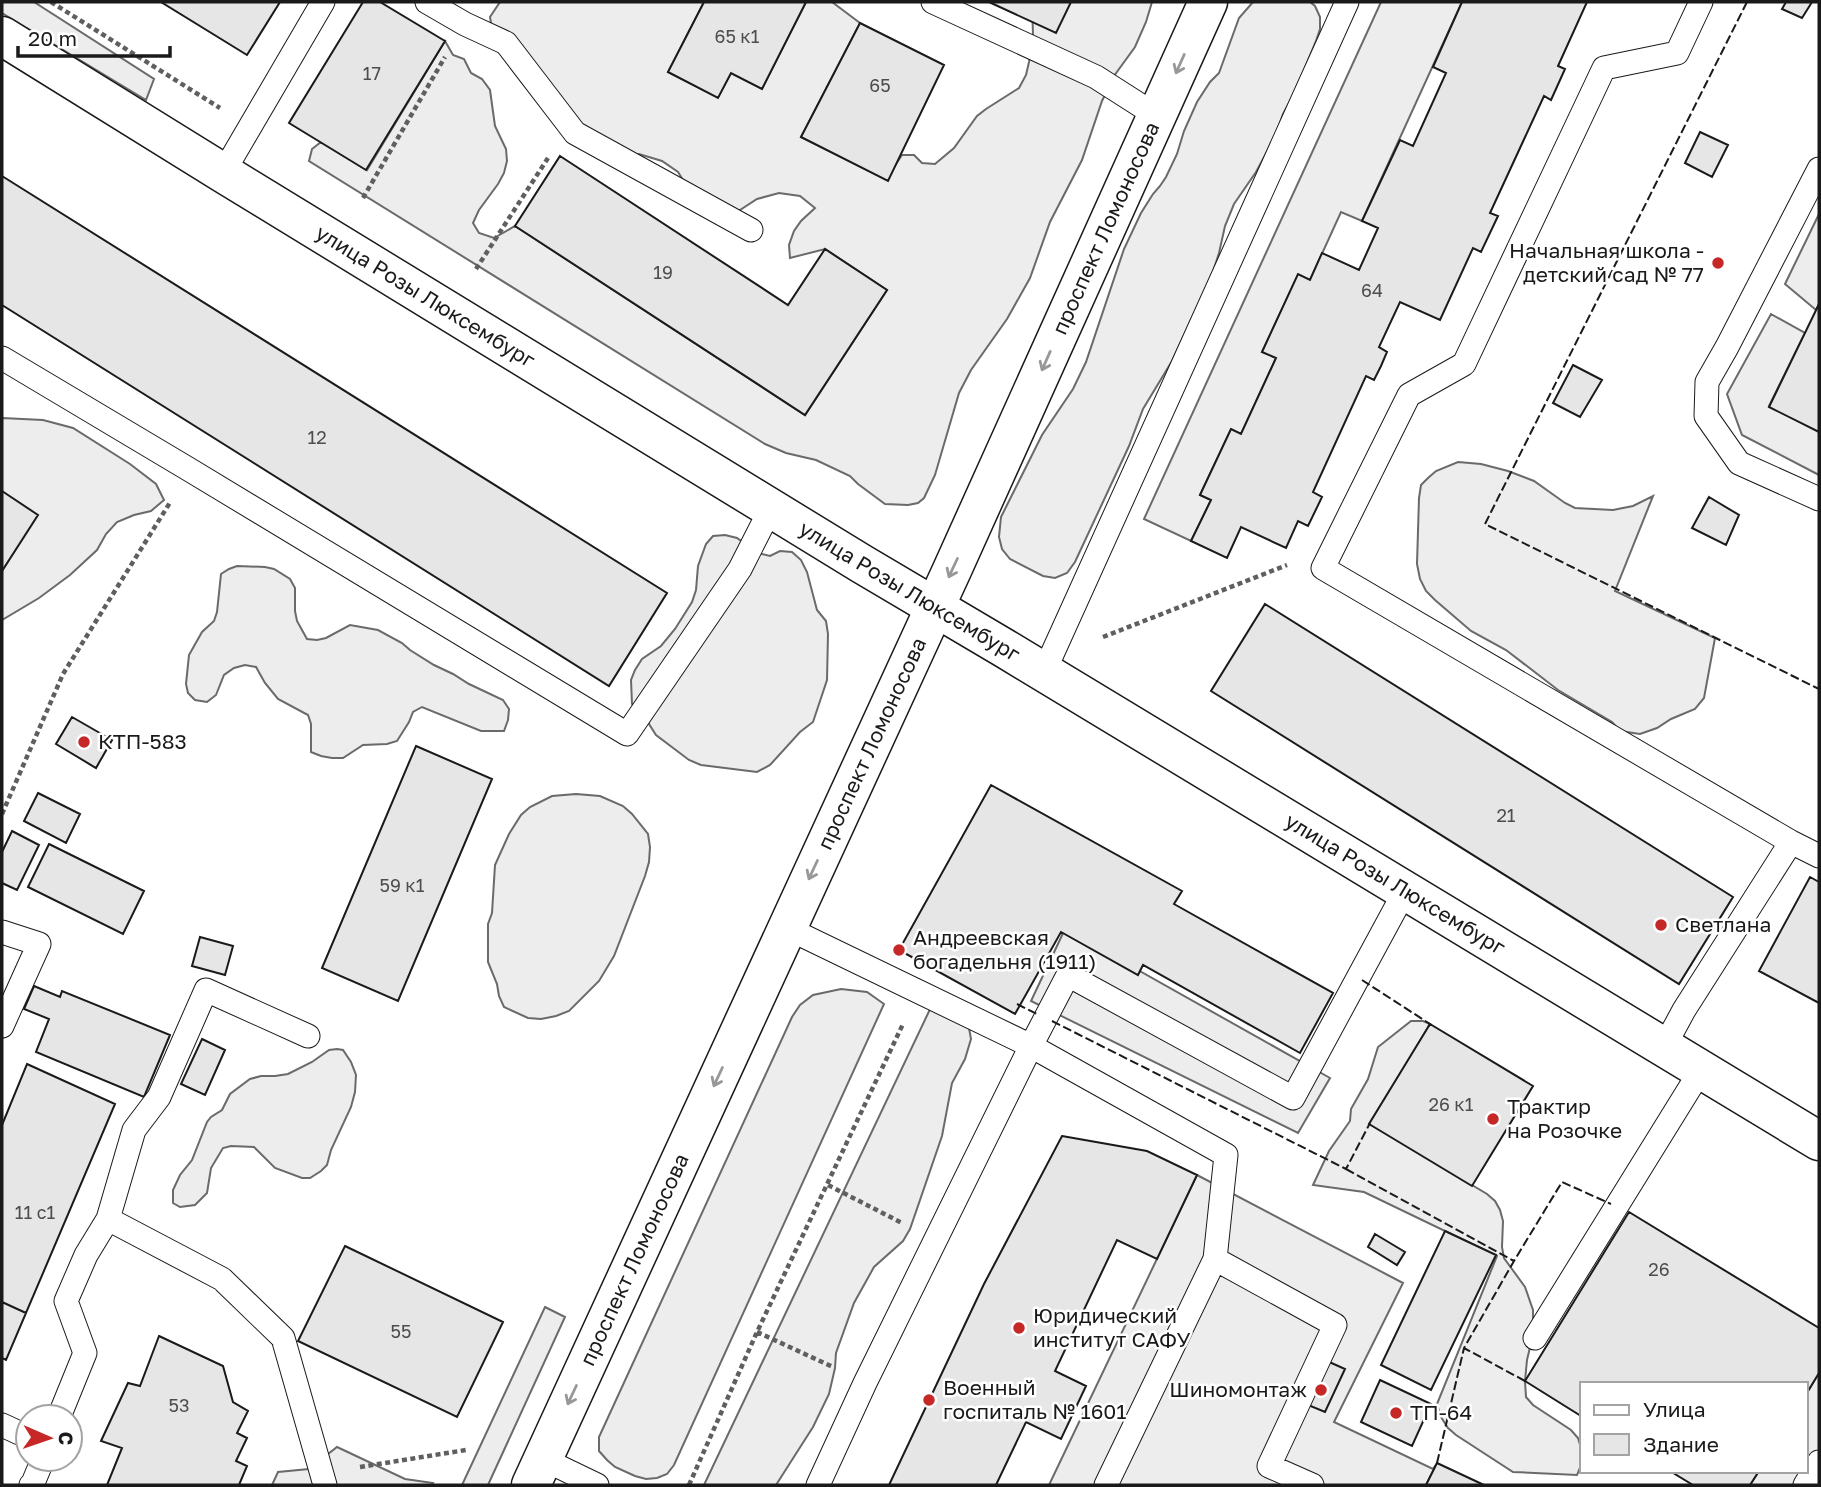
<svg xmlns="http://www.w3.org/2000/svg" width="1821" height="1487" font-family="'Golos Text',sans-serif">
<style>
.built{fill:#ededed;stroke:#6a6a6a;stroke-width:2}
.building{fill:#e6e6e6;stroke:#1a1a1a;stroke-width:2}
.lines{fill:none;stroke-linecap:round;stroke-linejoin:round}
.lane-casing{stroke:#1a1a1a;stroke-width:25}
.street-casing{stroke:#1a1a1a;stroke-width:41}
.primary-casing{stroke:#1a1a1a;stroke-width:41}
.path{stroke:#5f5f5f;stroke-width:4.5;stroke-dasharray:5 3.5;stroke-linecap:butt}
.lane{stroke:#fff;stroke-width:23}
.street{stroke:#fff;stroke-width:38}
.primary{stroke:#fff;stroke-width:38}
.fence{stroke:#1a1a1a;stroke-width:2;stroke-dasharray:9 3.5;stroke-linecap:butt}
.oneway{stroke:#989898}
.poi-dot{fill:#c62828;stroke:#fff;stroke-width:2.5}
.labels{text-anchor:middle;stroke-width:5;stroke-linejoin:round;paint-order:stroke}
.number-label{font-size:18px;fill:#4d4d4d}
.street-label{font-size:21px;fill:#1a1a1a;stroke:#fff}
.poi-label{font-size:21px;fill:#1a1a1a;stroke:#fff;text-anchor:start}
</style>
<rect width="100%" height="100%" fill="#fff"/>
<path class="built" d="M2,2H34L154,79L146,100L2,13Z
M500,2H704L668,72L718,97L731,73L762,89L806,2H832L860,23L801,137L886,179L902,155H914L922,163L935,164L954,148L977,116L986,109L1019,88L1026,75L1029,62L1033,35L1032,2H1152L1146,22L1135,47L1114,76L1102,101L1082,160L1050,222L1030,278L1007,319L971,370L959,393L935,475L924,498L918,503L908,505L885,504L858,484L850,476L816,460L786,453L765,444L309,161L312,149L321,142L367,170L445,41L453,55L464,59L471,73L482,79L490,90L495,126L506,149L507,161L504,173L498,184L479,210L473,223L479,233L494,238L515,226L805,415L887,290L825,249L790,258L789,245L794,231L801,221L815,208L800,196L779,193L757,199L740,210L719,211L688,188L678,172L662,161L639,154L620,158L602,152L493,35L490,17Z
M1253,2H1310L1315,6L1320,17V29L1316,41L1295,92L1283,114L1275,137L1256,172L1234,204L1225,226L1219,253L1211,278L1172,361L1143,409L1129,446L1075,562L1067,573L1055,578L1043,576L1010,559L1002,549L999,537L1001,517L1042,435L1073,389L1086,362L1124,249L1141,213L1153,194L1160,186L1166,177L1177,154L1184,131L1197,102L1210,82L1219,73L1239,18Z
M1381,2H1462L1362,221L1341,212L1310,280L1298,275L1262,352L1276,358L1241,434L1231,429L1200,495L1211,500L1191,541L1144,519Z
M1819,214V304L1816,310L1785,284Z
M1771,314L1805,333L1769,406L1819,432V475L1742,435L1727,394Z
M2,418L43,420L73,428L130,464L156,484L164,500L151,511L134,515L117,522L106,534L97,550L70,575L39,598L2,620Z
M1458,462L1481,464L1508,471L1534,481L1565,503L1575,508L1613,510L1633,506L1653,496L1615,591L1715,638L1704,698L1695,709L1671,719L1657,728L1640,734L1620,731L1612,722L1558,690L1506,650L1471,631L1435,600L1426,591L1420,579L1417,564L1419,498L1421,485L1428,478L1436,471Z
M725,535L737,538L758,553L770,556L780,551L792,552L801,560L807,572L817,610L826,621L828,634L827,680L813,722L800,732L770,765L757,772L701,765L689,760L656,735L642,713L632,704L631,680L635,670L642,659L661,646L675,629L692,602L696,590L698,566L706,544L713,536Z
M237,566L265,567L274,569L290,579L295,588V611L297,621L307,639L317,640L326,638L350,625L378,630L402,643L410,650L434,665L453,674L469,684L503,700L509,709L508,720L504,731H481L422,707L413,712L409,722L397,741L387,744L363,745L343,758H332L321,756L311,752V724L308,715L278,699L265,683L256,667L245,665L234,668L224,675L216,695L207,702L195,700L188,693L186,684L189,655L202,632L214,621L217,612L221,574L229,569Z
M576,794L600,796L623,806L632,814L648,834L650,847L649,862L645,876L614,956L599,981L569,1011L556,1016L541,1019L528,1018L504,1007L499,996L497,984L488,962V924L492,913L495,865L509,834L521,815L530,807L552,796Z
M1065,929L1330,1078L1298,1133L1031,1001Z
M841,989L867,992L884,1004L674,1465L667,1474L657,1478L646,1479L635,1476L615,1467L607,1460L599,1451V1437L792,1017L800,1005L813,995Z
M932,1005L969,1028L971,1039L965,1059L952,1083L942,1136L910,1229L903,1241L874,1267L854,1303L836,1353L835,1368L829,1394L813,1427L776,1485H704Z
M1411,1021H1423L1430,1024L1370,1124L1487,1194L1495,1201L1500,1210L1503,1221L1502,1247L1504,1258L1525,1287L1533,1310V1335L1527,1360L1525,1381L1526,1397L1533,1405L1571,1430L1578,1438L1581,1448V1465L1577,1475L1513,1472L1456,1435L1448,1428L1441,1417L1437,1404L1497,1256L1364,1192L1313,1185L1329,1151L1350,1121L1351,1109L1368,1079L1378,1047Z
M337,1049L343,1050L351,1062L356,1075L355,1092L351,1107L331,1150L327,1165L321,1171L310,1178H302L275,1168L254,1147L231,1146L223,1148L211,1168L207,1193L195,1205L180,1207L173,1203V1190L180,1175L192,1160L207,1122L211,1117L222,1110L230,1094L250,1079L261,1076H275L288,1074L312,1062L329,1050Z
M1197,1175L1403,1283L1334,1422L1433,1469L1437,1463L1426,1485H1049Z
M545,1307L565,1317L488,1485H462Z
M1819,1373V1485H1750L1759,1471H1805V1396Z
M337,1447L405,1479L433,1483L432,1485H272L278,1472L309,1469Z"/>
<path class="building" d="M161,2H280L247,55Z
M363,2H380L445,41L366,170L289,123Z
M704,2H806L762,89L731,73L718,98L668,72Z
M989,2H1071L1056,33Z
M1462,2H1587L1558,66L1565,69L1551,100L1544,96L1490,213L1498,216L1481,252L1473,248L1440,320L1400,302L1379,347L1387,352L1381,366L1374,380L1366,376L1313,492L1322,497L1308,526L1298,521L1286,548L1241,527L1227,558L1191,541L1211,500L1200,495L1231,429L1241,434L1276,358L1262,352L1298,274L1310,280L1322,253L1359,270L1378,228L1362,221L1400,140L1413,146L1446,73L1433,67Z
M1786,2H1812L1802,18L1782,9Z
M860,23L944,65L888,181L801,137Z
M1700,132L1728,145L1712,177L1685,163Z
M560,156L788,305L825,249L887,290L805,415L515,226Z
M2,176L667,593L609,686L2,305Z
M1819,304V432L1769,407Z
M1573,365L1602,380L1580,417L1553,403Z
M2,491L38,515L2,571Z
M1709,497L1739,515L1726,545L1692,528Z
M1265,604L1733,897L1679,984L1211,691Z
M72,717L112,740L96,768L56,744Z
M416,746L492,779L398,1001L322,968Z
M991,785L1182,891L1174,904L1333,993L1300,1053L1143,965L1138,975L1061,932L1015,1014L899,950Z
M38,793L80,814L66,843L24,821Z
M12,831L39,845L17,890L2,883V852Z
M49,844L144,891L123,934L28,887Z
M1810,877L1819,882V1003L1759,971Z
M200,937L233,946L225,975L192,966Z
M34,986L60,997L62,991L170,1035L144,1097L36,1052L49,1019L24,1009Z
M1430,1024L1533,1086L1472,1186L1369,1124Z
M202,1039L225,1050L205,1095L181,1084Z
M27,1064L115,1104L26,1313L2,1302V1125Z
M1062,1136L1147,1151L1197,1175L1157,1259L1117,1240L1055,1371L1086,1386L1061,1439L1026,1422L996,1485H889L984,1284Z
M1629,1212L1819,1328V1373L1805,1396V1384H1581V1416L1525,1381Z
M1445,1231L1496,1255L1431,1390L1381,1365Z
M1375,1234L1405,1252L1397,1265L1368,1247Z
M345,1246L503,1322L457,1417L298,1341Z
M2,1302L26,1313L6,1360L2,1358Z
M159,1336L223,1366L233,1402L248,1411L237,1433L247,1438L236,1461L247,1466L239,1485H107L122,1448L101,1441L128,1383L140,1386Z
M1327,1361L1345,1369L1325,1412L1308,1405Z
M1380,1380L1431,1404L1412,1446L1361,1422Z
M1437,1463L1484,1485H1426Z
M1670,1471H1759L1750,1485H1693Z"/>
<g class="lines">
<g class="lane-casing">
<path id="lane" d="M427,2L465,24L506,43L575,133L751,230
M933,2L1096,77L1157,116
M1701,2L1677,53L1604,68L1464,364L1409,395L1323,568L1791,842L1819,856
M1819,169L1727,347L1707,382L1706,416L1739,463L1819,499
M223,173L323,2
M2,358L190,470L627,734L740,569L771,508
M1044,672L1347,2
M787,928L1031,1046L865,1383L818,1485
M2,932L39,944L2,1026
M1664,1047L1684,1010L1791,842
M108,1219L134,1130L159,1097L206,990L308,1036
M1215,1259L1335,1325L1269,1466L1312,1485
M1535,1338L1701,1070
M59,1417L85,1353L66,1301L86,1255L108,1219L222,1279L283,1338L325,1485
M2,1425L28,1437
M543,1459L597,1485
M31,1485L33,1483L43,1459
M1106,1485L1215,1259L1226,1155L1031,1046L1068,975L1293,1098L1405,891
M1805,1485L1819,1462"/>
</g>
<g class="street-casing">
<g id="street">
<path id="s1" d="M2,36L223,173L862,564L1004,648L1819,1141"/>
</g>
</g>
<g class="primary-casing">
<g id="primary">
<path id="s2" d="M531,1485L952,570L1208,2"/>
</g>
</g>
<path class="path" d="M51,2L220,108
M363,198L445,57
M476,269L548,158
M1103,637L1287,565
M2,814L63,674L171,501
M828,1185L902,1223
M757,1332L833,1367
M360,1467L466,1450
M689,1485L757,1332L903,1024"/>
<use href="#lane" class="lane"/>
<use href="#street" class="street"/>
<use href="#primary" class="primary"/>
<path class="fence" d="M1747,2L1485,524L1819,689
M1362,980L1430,1024L1428,1027
M1017,1004L1039,1015
M1052,1021L1346,1169L1370,1123
M1346,1169L1514,1261
M1525,1381L1464,1348L1514,1261L1562,1182L1611,1204
M1437,1463L1464,1348"/>
</g>
<defs><path id="oneway-shaft" d="M-6 0H5M1.5-3L5.5 0L1.5 3" fill="none" stroke-width="1.6" stroke-linecap="round" stroke-linejoin="round" transform="scale(1.75)"/></defs>
<g class="oneway">
<use href="#oneway-shaft" transform="translate(1180 64) rotate(114)"/>
<use href="#oneway-shaft" transform="translate(1046 361) rotate(114)"/>
<use href="#oneway-shaft" transform="translate(953 568) rotate(115)"/>
<use href="#oneway-shaft" transform="translate(813 870) rotate(115)"/>
<use href="#oneway-shaft" transform="translate(718 1077) rotate(115)"/>
<use href="#oneway-shaft" transform="translate(572 1395) rotate(115)"/>
</g>
<g class="poi-dot">
<circle cx="1718" cy="263" r="7"/>
<circle cx="84" cy="742" r="7"/>
<circle cx="1661" cy="925" r="7"/>
<circle cx="899" cy="950" r="7"/>
<circle cx="1493" cy="1119" r="7"/>
<circle cx="1019" cy="1328" r="7"/>
<circle cx="1321" cy="1390" r="7"/>
<circle cx="929" cy="1400" r="7"/>
<circle cx="1396" cy="1413" r="7"/>
</g>
<g class="labels">
<g class="number-label">
<text x="737" y="43">65 к1</text>
<text x="372" y="80">17</text>
<text x="880" y="92">65</text>
<text x="663" y="279">19</text>
<text x="1372" y="297">64</text>
<text x="317" y="444">12</text>
<text x="1506" y="822">21</text>
<text x="402" y="892">59 к1</text>
<text x="1451" y="1111">26 к1</text>
<text x="35" y="1219">11 с1</text>
<text x="1659" y="1276">26</text>
<text x="401" y="1338">55</text>
<text x="179" y="1412">53</text>
</g>
<g class="street-label">
<text dy="7" stroke="none"><textPath href="#s2" startOffset="1382">проспект Ломоносова</textPath></text>
<text dy="7" stroke="none"><textPath href="#s1" startOffset="497">улица Розы Люксембург</textPath></text>
<text dy="7" stroke="none"><textPath href="#s1" startOffset="1064">улица Розы Люксембург</textPath></text>
<text dy="7" stroke="none"><textPath href="#s2" startOffset="816">проспект Ломоносова</textPath></text>
<text dy="7" stroke="none"><textPath href="#s1" startOffset="1631">улица Розы Люксембург</textPath></text>
<text dy="7" stroke="none"><textPath href="#s2" startOffset="248">проспект Ломоносова</textPath></text>
</g>
<g class="poi-label">
<text x="1704" y="258" text-anchor="end">Начальная школа -<tspan x="1704" dy="24">детский сад № 77</tspan></text>
<text x="98" y="749">КТП-583</text>
<text x="1675" y="932">Светлана</text>
<text x="913" y="945">Андреевская<tspan x="913" dy="24">богадельня (1911)</tspan></text>
<text x="1507" y="1114">Трактир<tspan x="1507" dy="24">на Розочке</tspan></text>
<text x="1033" y="1323">Юридический<tspan x="1033" dy="24">институт САФУ</tspan></text>
<text x="943" y="1395">Военный<tspan x="943" dy="24">госпиталь № 1601</tspan></text>
<text x="1307" y="1397" text-anchor="end">Шиномонтаж</text>
<text x="1410" y="1420">ТП-64</text>
</g>
</g>
<rect width="1821" height="1487" fill="none" stroke="#1a1a1a" stroke-width="7"/>
<rect x="1580" y="1382" width="228" height="91" fill="#ffffff" stroke="#a3a3a3" stroke-width="2"/>
<rect x="1594" y="1405" width="35" height="10" fill="#ffffff" stroke="#a3a3a3" stroke-width="2"/>
<text x="1643" y="1417" font-size="21" fill="#1a1a1a">Улица</text>
<rect x="1594" y="1434" width="35" height="21" fill="#e6e6e6" stroke="#a3a3a3" stroke-width="2"/>
<text x="1643" y="1452" font-size="21" fill="#1a1a1a">Здание</text>
<g transform="translate(49 1438) rotate(92)"><circle r="33" fill="#ffffff" stroke="#a3a3a3" stroke-width="2"/>
<path d="M0-5L12 26L0 18L-12 26Z" fill="#c62828"/>
<text y="-10" font-size="19" font-weight="bold" text-anchor="middle" fill="#1a1a1a">С</text>
</g>
<path d="M18 46v10h152v-10" fill="none" stroke="#1a1a1a" stroke-width="3.5"/>
<text x="28" y="46" font-size="21" fill="#1a1a1a" stroke="#ffffff" stroke-width="5" paint-order="stroke">20 m</text>
</svg>
